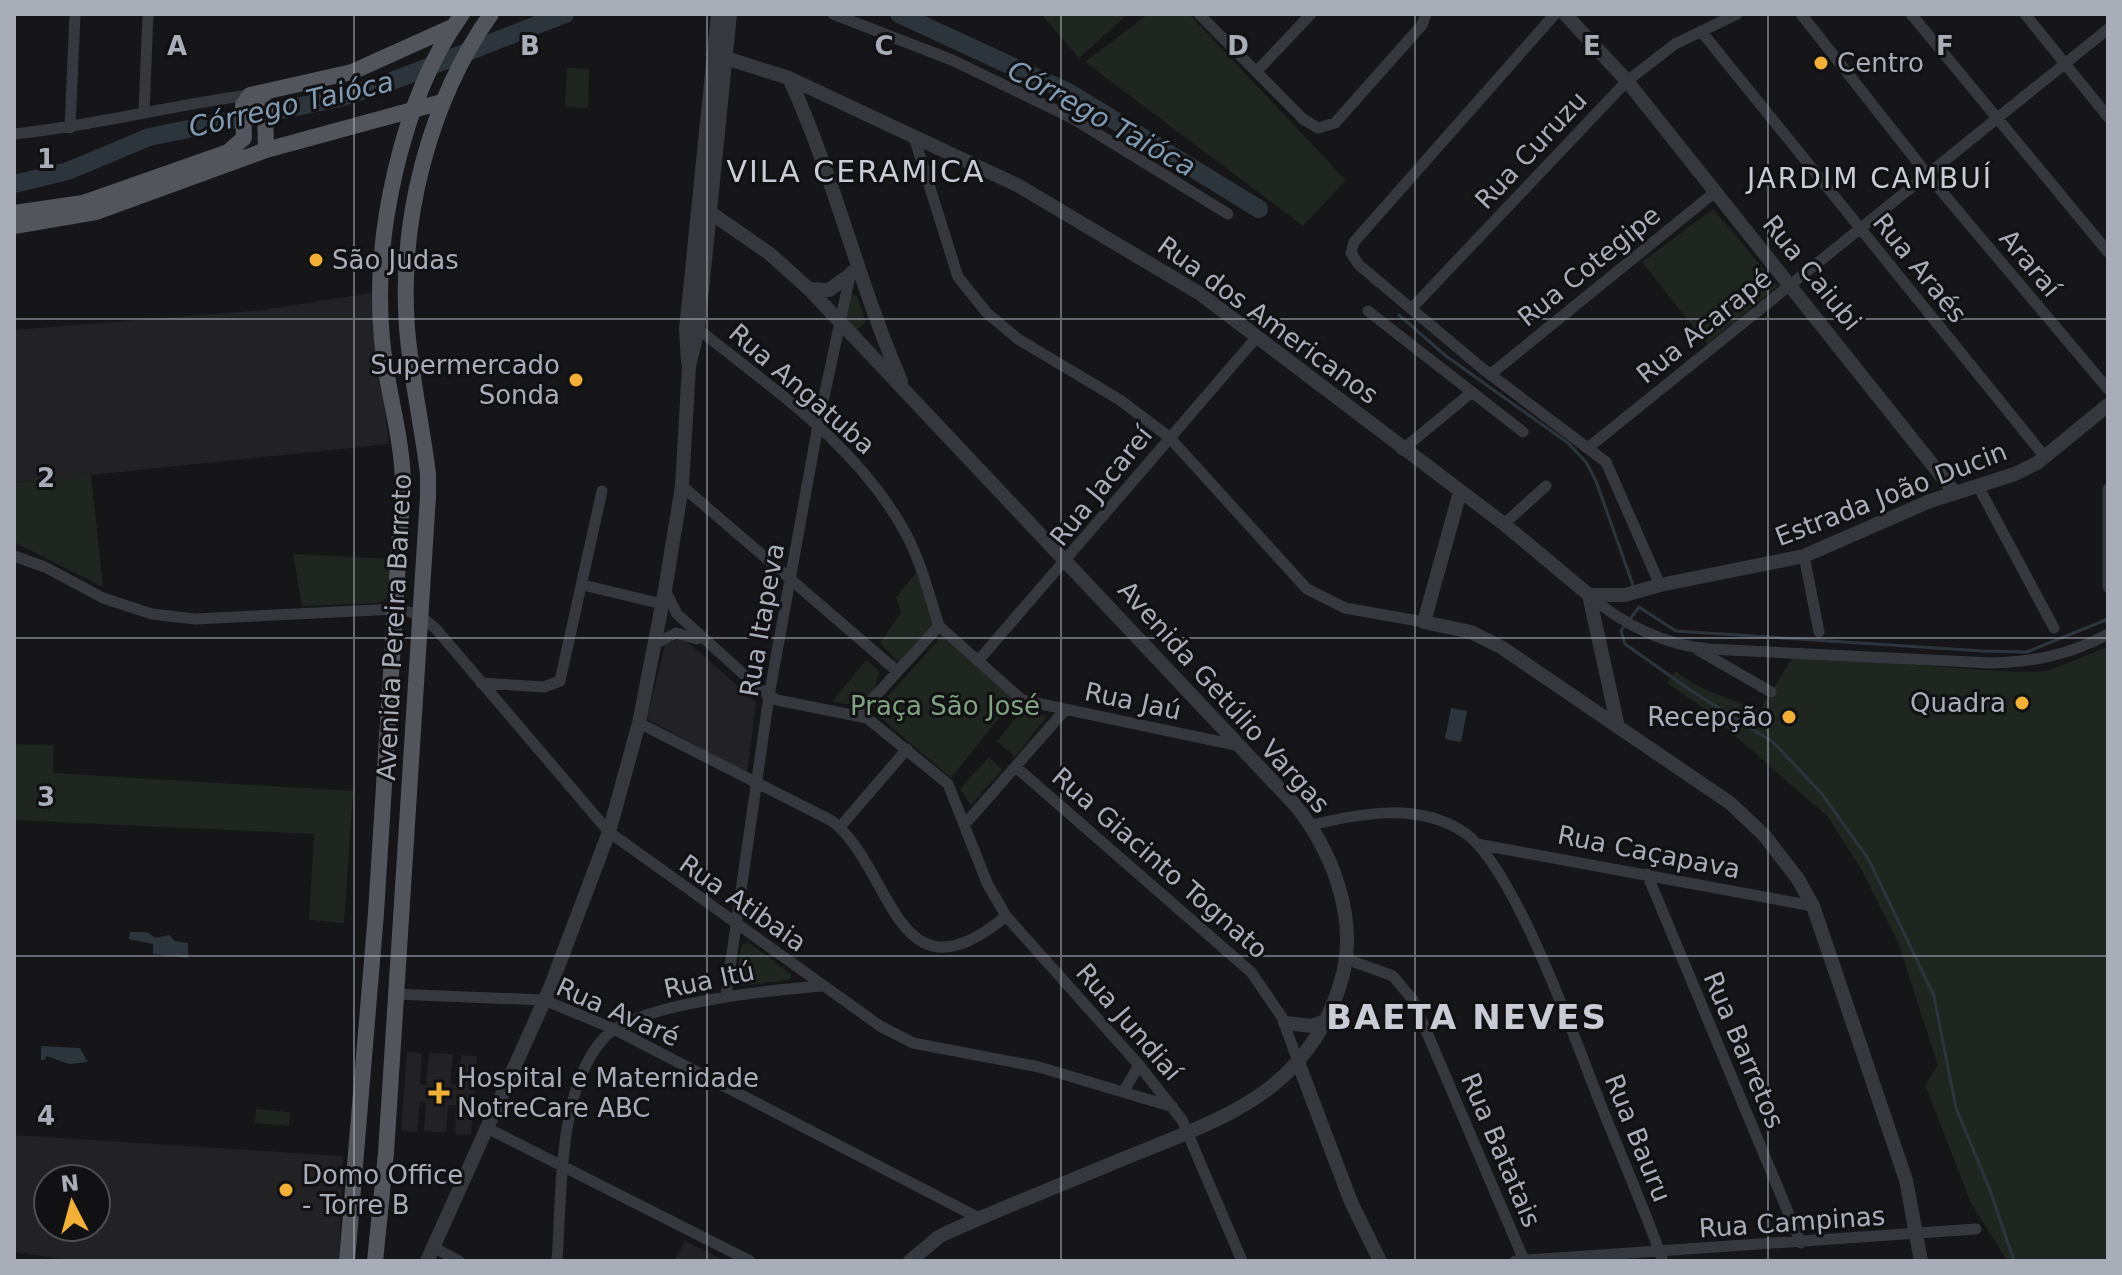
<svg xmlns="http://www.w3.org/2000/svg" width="2122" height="1275" font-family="'DejaVu Sans',sans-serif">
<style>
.built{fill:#222225;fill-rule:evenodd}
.green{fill:#1e261f}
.water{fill:#2c353c}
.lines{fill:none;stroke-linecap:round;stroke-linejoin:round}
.stream{stroke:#2c353c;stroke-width:3}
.river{stroke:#2c353c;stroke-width:18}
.minor{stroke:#37383d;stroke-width:11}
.tertiary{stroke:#37383d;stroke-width:14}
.primary{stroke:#53555c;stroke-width:16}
.grid{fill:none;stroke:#a8adb8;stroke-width:2;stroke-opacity:0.55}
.poi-dot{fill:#f2b134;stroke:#111113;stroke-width:3}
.labels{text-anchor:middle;stroke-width:6;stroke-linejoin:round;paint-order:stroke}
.poi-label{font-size:26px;fill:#a8adb8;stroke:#111113;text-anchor:start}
.street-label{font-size:26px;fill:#a8adb8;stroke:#111113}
.park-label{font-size:26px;fill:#7fa381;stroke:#111113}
.water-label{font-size:28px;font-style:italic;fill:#7f9bb3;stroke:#111113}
.neighbourhood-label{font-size:28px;letter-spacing:2px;fill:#c9ccd4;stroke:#111113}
.quarter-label{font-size:30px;letter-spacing:2px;fill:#c9ccd4;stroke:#111113}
.district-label{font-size:34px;font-weight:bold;letter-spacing:2px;fill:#c9ccd4;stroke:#111113}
.grid-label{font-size:26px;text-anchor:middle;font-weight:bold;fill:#a8adb8;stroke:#111113;stroke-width:6;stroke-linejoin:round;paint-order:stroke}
</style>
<rect width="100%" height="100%" fill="#161618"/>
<path class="built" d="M371,293L389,444L14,483V330L263,310Z
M682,637L756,702L747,773L647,719L665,645Z
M407,1052L422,1053L420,1084L426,1085L429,1053L453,1054L450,1084L458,1085L461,1055L477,1056L471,1135L455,1134L456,1105H448L446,1133L424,1131L426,1103L420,1102L417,1132L401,1131Z
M14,1135L343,1156L339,1261H76L14,1252ZM96,1179V1227H48V1179Z
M685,1241L726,1261H674Z"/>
<path class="green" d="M1041,14H1124L1126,16L1079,58Z
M1148,14H1189L1346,180L1303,226L1085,62Z
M567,68L589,69L588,108L565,107Z
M1713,209L1778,286L1707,344L1642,262Z
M851,294L857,296L866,322L856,330L848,322L845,309Z
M91,475L103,587L14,542V483Z
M293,554L392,559L388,598L377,603L302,606Z
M917,572L934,625L899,663L880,643L901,613L896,597Z
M942,636L1014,699L951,778L874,712Z
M2108,647V1261H2007L1971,1203L1925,1085L1938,1065L1898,942L1861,869L1828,817L1702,707L1667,683L1676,671C1700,692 1730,697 1759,711L1793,657L2017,672L2047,671Z
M866,660L879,671L874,692L863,706L832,702Z
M1023,709L1047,716L1015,757L997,741Z
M14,744L54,745L53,773L353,791L344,923L309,920L314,834L14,820Z
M989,757L1002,770L971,805L960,789Z
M748,942L792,975L789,980L739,986L736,981L741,946Z
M256,1109L290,1112L289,1126L255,1123Z"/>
<path class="water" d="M1451,708L1467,711L1461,742L1445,739Z
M130,932H147L155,938L169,935L175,941L188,943V958L153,954V944L129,939Z
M41,1046L80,1048L88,1062L69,1064L46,1056L45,1060H41Z"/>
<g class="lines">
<path class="stream" d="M1399,315L1446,356L1568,443L1586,462L1596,481L1634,588
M1639,607L1676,631L1983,651L2027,652L2108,619
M1630,619L1639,607
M1625,625L1621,631L1625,644L1690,690L1773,742L1822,794L1869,860L1934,996L1956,1108L1990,1190L2014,1261"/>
<path class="river" d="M899,14L1070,93L1259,209
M14,184L68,171L149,137L340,98L387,83L565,14"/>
<path class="minor" d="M833,14L952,60L1072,118L1228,214
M1199,14L1303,119L1318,128L1335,123L1422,25L1426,14
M1555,14L1354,242L1351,253L1359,265L1483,369L1606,462L1660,585
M1801,14L1927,174L2108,389
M1911,14L2108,252
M2025,14L2108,117
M1701,31L2045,457
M1257,71L1311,14
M144,112L148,14
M70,128L75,14
M14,134C94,126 171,105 250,95
M914,137L958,277L987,313L1018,339L1120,400L1169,437L1307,589L1345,608L1424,622
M1411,309L1627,81L1675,44L1737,14
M1368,311L1523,432
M691,329H698C774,390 858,445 906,534C921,562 929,595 939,626
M1491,374L1715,192
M1589,447L2108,29
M1402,450L1472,392
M682,486L897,671
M1978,486L2054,628
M2108,489V587
M1504,524L1546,486
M14,556L45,567L103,598L152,614L195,619L397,609L418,614L436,629L609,832L880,1026L913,1043L1039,1067L1173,1107
M1804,556L1819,632
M583,585L662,604
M665,590L677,614L761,690L777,700L867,718L948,784L987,883L1006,916L1139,1065L1182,1120L1242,1261
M1589,595C1623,625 1665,645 1709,649L1991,663C2033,662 2070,655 2108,634
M939,626L1022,700L1240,746
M655,644L676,633L697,639
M1698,650L1771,692
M978,661L1256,338
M481,683L544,687L560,681L602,491
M859,714L939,626
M639,723L832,821C894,869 895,1009 1006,916
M1017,768L1251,972L1282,1017L1298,1062
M965,824L1065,710
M1312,825C1361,813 1419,802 1465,833C1515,868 1576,1042 1600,1103C1621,1155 1644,1208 1663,1261
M840,827L907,749
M1477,844L1813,906
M1647,874L1801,1243
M1346,959L1393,976L1413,1000L1524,1260
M394,994L544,1000L614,1029L979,1218
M726,995L769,696L818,425L851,271
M1124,1091L1139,1065
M487,1128L750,1261
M433,1247L459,1261
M557,1261C562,1195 557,1089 604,1038C636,1003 774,990 821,986
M1515,1261L1976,1229"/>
<path class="tertiary" d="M1565,14L1627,81L1955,493
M713,54L789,78L1019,186L1199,293L1504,524L1589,595L1618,727
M789,78C834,176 858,282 901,381
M700,190L711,213L770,254L809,289L1296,806C1331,850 1356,913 1344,970C1336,1003 1321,1035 1298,1061C1256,1111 1183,1134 1125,1158C1063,1184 1001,1208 940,1236L910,1261
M809,289L829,290L850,275
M688,362L686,329L718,14
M1460,492L1424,622L1471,632L1501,647L1730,803L1764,835L1798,879L1813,906L1906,1180L1921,1261
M1589,595H1625L1660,585L1804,556L1930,501L2015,474L2037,463L2108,405
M1285,1023L1312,1026L1325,1021
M1298,1062L1351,1202L1380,1261
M427,1261L550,988L609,832L639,723L665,590L682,486L689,366L698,329L730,14"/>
<path class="primary" d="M255,94L265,105L266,150
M14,213L83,203L228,152L244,138L243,105L250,95L352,72L452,27
M14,226L96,212L266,150L442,102
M347,1261L376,913L403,483C402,434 386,388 382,339C372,237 402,97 462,14
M375,1261L386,1153L428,496V474C422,425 411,377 407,328C399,220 429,102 491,14"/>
</g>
<path class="grid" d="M354,14V1261M707,14V1261M1061,14V1261M1415,14V1261M1768,14V1261M14,319H2108M14,638H2108M14,956H2108"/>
<g class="poi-dot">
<circle cx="1821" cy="63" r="8"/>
<circle cx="316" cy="260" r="8"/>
<circle cx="576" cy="380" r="8"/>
<circle cx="2022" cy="703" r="8"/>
<circle cx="1789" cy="717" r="8"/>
<path d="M435 1081h8v8h8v8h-8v8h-8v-8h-8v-8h8z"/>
<circle cx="286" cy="1190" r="8"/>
</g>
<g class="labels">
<g class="poi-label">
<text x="1837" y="72">Centro</text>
<text x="332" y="269">São Judas</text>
<text x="560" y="374" text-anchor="end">Supermercado<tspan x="560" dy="30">Sonda</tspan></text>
<text x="2006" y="712" text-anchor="end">Quadra</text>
<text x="1773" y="726" text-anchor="end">Recepção</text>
<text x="457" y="1087">Hospital e Maternidade<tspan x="457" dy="30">NotreCare ABC</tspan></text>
<text x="302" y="1184">Domo Office<tspan x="302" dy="30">- Torre B</tspan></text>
</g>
<g class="street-label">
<text transform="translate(1531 150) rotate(-47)" y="9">Rua Curuzu</text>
<text transform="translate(2030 263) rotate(50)" y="9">Araraí</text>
<text transform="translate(1589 266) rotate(-39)" y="9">Rua Cotegipe</text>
<text transform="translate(1920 268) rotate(51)" y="9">Rua Araés</text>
<text transform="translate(1812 273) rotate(51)" y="9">Rua Caiubi</text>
<text transform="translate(1268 320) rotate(36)" y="9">Rua dos Americanos</text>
<text transform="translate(1704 326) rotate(-39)" y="9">Rua Acarapé</text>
<text transform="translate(802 389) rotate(41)" y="9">Rua Angatuba</text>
<text transform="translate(1101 486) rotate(-51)" y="9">Rua Jacareí</text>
<text transform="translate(1891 494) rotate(-21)" y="9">Estrada João Ducin</text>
<text transform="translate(762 620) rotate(-80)" y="9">Rua Itapeva</text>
<text transform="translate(394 627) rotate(-87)" y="9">Avenida Pereira Barreto</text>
<text transform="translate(1224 697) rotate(48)" y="9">Avenida Getúlio Vargas</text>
<text transform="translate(1133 701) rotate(12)" y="9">Rua Jaú</text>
<text transform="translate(1649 852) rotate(11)" y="9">Rua Caçapava</text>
<text transform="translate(1160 863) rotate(41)" y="9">Rua Giacinto Tognato</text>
<text transform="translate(743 903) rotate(35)" y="9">Rua Atibaia</text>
<text transform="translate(709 980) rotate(-12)" y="9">Rua Itú</text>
<text transform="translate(618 1012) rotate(24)" y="9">Rua Avaré</text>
<text transform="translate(1129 1022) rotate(49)" y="9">Rua Jundiaí</text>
<text transform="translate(1744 1050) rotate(67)" y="9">Rua Barretos</text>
<text transform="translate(1638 1138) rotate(68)" y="9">Rua Bauru</text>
<text transform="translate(1501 1150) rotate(67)" y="9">Rua Batatais</text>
<text transform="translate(1792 1222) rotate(-4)" y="9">Rua Campinas</text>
</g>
<g class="park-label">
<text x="945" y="715">Praça São José</text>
</g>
<g class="water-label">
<text transform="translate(291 104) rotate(-13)" y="10">Córrego Taióca</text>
<text transform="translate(1102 118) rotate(29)" y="10">Córrego Taióca</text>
</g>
<g class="neighbourhood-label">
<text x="1870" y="188">JARDIM CAMBUÍ</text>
</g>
<g class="quarter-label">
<text x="856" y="182">VILA CERAMICA</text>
</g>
<g class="district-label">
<text x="1467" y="1029">BAETA NEVES</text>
</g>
</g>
<g class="grid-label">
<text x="177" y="55">A</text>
<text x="530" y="55">B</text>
<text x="884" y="55">C</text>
<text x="1238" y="55">D</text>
<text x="1592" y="55">E</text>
<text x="1945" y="55">F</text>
<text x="46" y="168">1</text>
<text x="46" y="487">2</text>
<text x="46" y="806">3</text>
<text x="46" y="1125">4</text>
</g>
<rect width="2122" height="1275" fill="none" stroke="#a8adb8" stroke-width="32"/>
<g transform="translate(72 1203) rotate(354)"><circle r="38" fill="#111113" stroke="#4d4f55" stroke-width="2"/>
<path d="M0-6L14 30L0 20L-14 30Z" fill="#f2b134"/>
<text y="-12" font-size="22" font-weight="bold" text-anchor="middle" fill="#a8adb8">N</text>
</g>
</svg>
